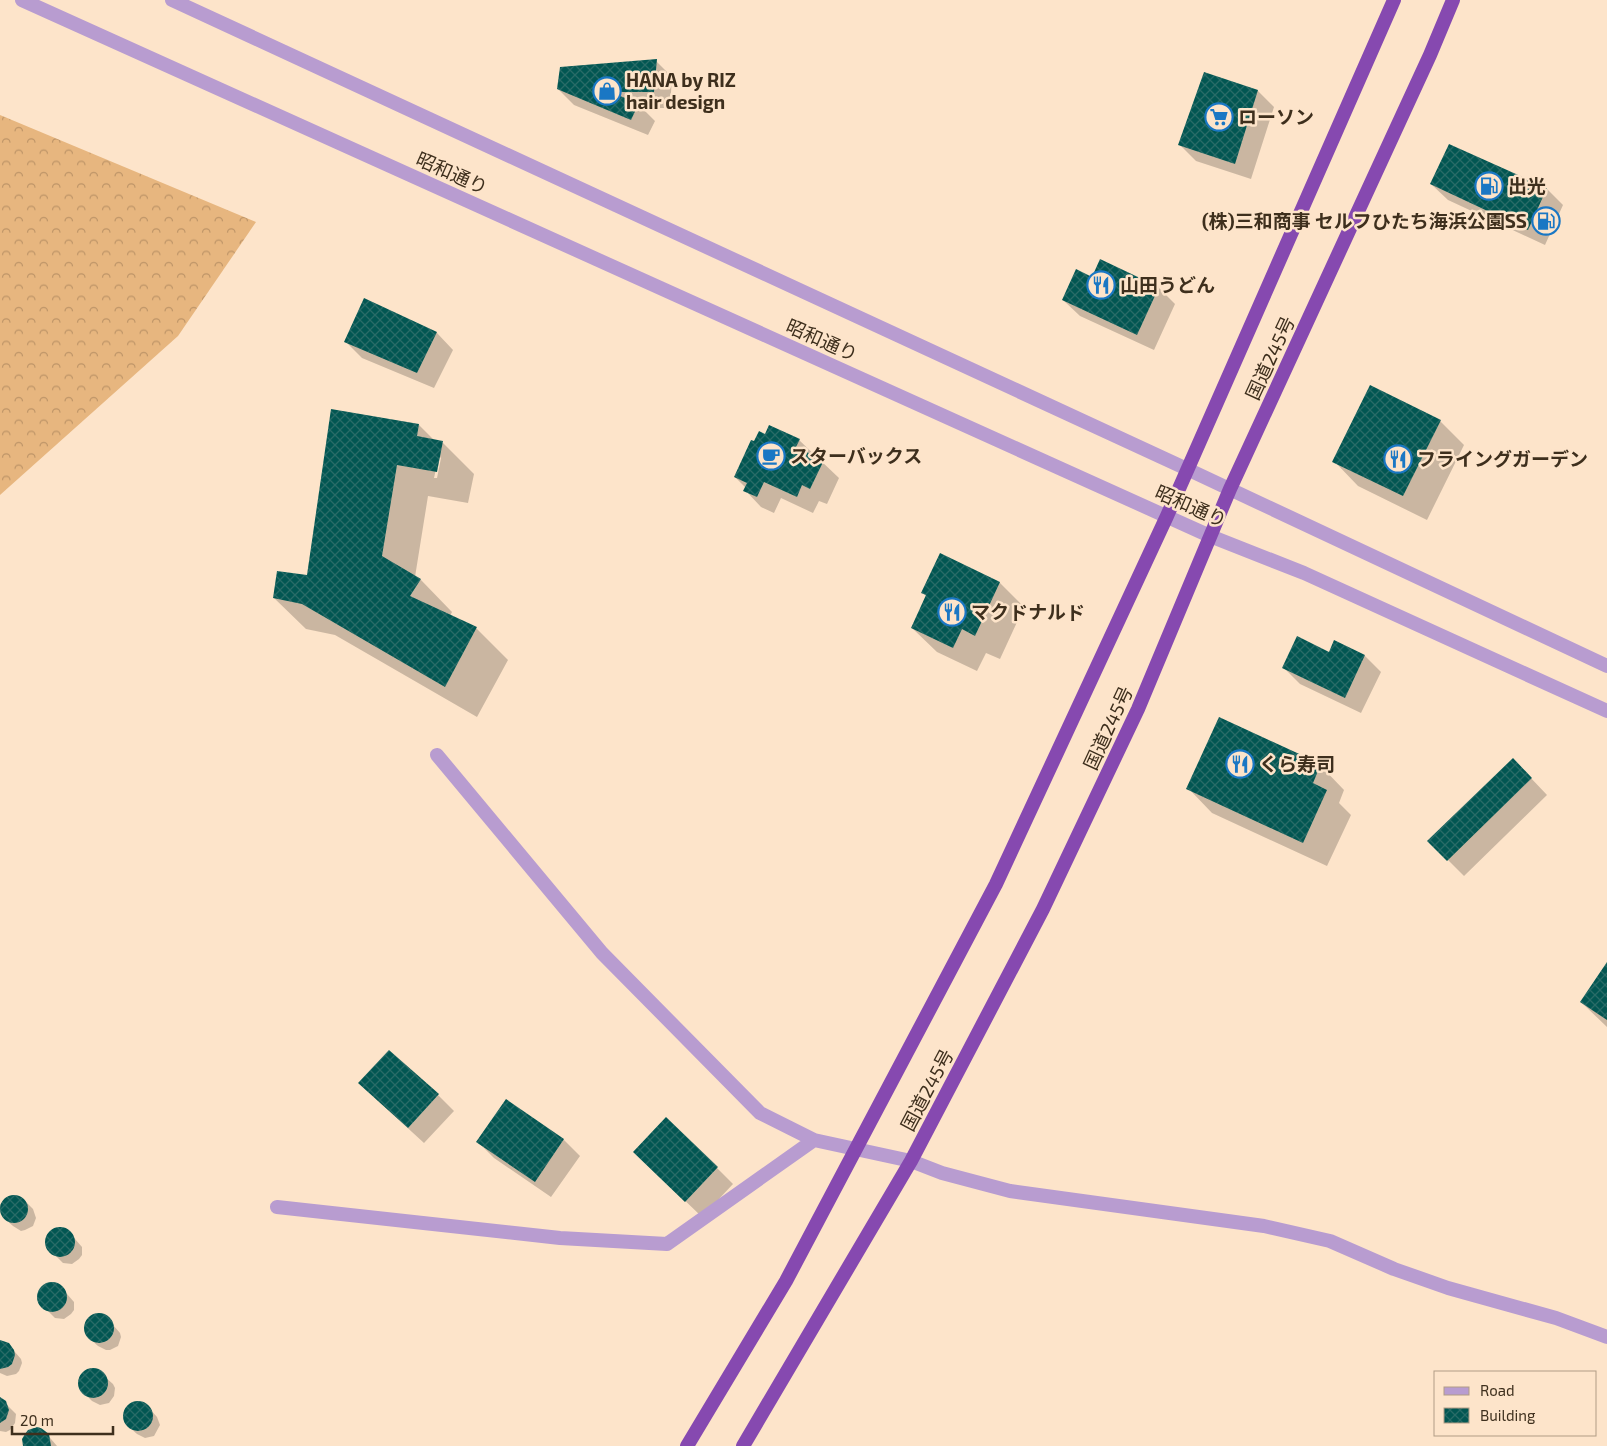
<svg xmlns="http://www.w3.org/2000/svg" width="1607" height="1446" font-family="'Exo 2','Noto Sans JP',sans-serif">
<style>
.forest{fill:url(#forest-crowns)}
.shadow{fill:#0003;fill-rule:evenodd}
.building{fill:url(#building-cross-hatch)}
.lines{fill:none;stroke-linecap:round;stroke-linejoin:round}
.service{stroke:#b89cd0;stroke-width:14}
.minor{stroke:#b89cd0;stroke-width:14}
.tertiary{stroke:#b89cd0;stroke-width:14}
.trunk{stroke:#8649b0;stroke-width:14}
.labels{text-anchor:middle;stroke-width:5;stroke-linejoin:round;paint-order:stroke}
.poi-label{font-size:19px;font-weight:bold;fill:#3e2f1d;stroke:#fde4ca;text-anchor:start}
.street-label{font-size:19px;fill:#3e2f1d;stroke:#fde4ca}
</style>
<defs>
<pattern id="forest-crowns" width="20" height="18" patternUnits="userSpaceOnUse" patternTransform="scale(1.25)"><rect width="20" height="18" fill="#e7b67f"/><path d="M2 6a3 3 0 1 1 6 0M12 15a3 3 0 1 1 6 0" fill="none" stroke="#bd9467"/></pattern>
<pattern id="building-cross-hatch" width="8" height="8" patternUnits="userSpaceOnUse" patternTransform="scale(1.25)"><rect width="8" height="8" fill="#025652"/><path d="M0 0l8 8M0 8l8-8" fill="none" stroke="#296b67"/></pattern>
</defs>
<rect width="100%" height="100%" fill="#fde4ca"/>
<path class="forest" d="M0,115L256,222L178,336L0,495Z"/>
<path class="shadow" d="M656,61L672,77L670,108H642L655,121L648,135L574,105L558,89Z
M1204,74L1258,91L1274,107L1251,179L1196,161L1180,145Z
M1449,145L1547,189L1563,205L1545,245L1448,200L1431,184Z
M1101,261L1159,288L1175,304L1154,350L1080,316L1063,300L1093,278Z
M365,300L437,333L453,350L434,388L362,358L345,341Z
M1440,421L1464,445L1427,520L1358,486L1334,461Z
M419,425L434,440L442,442L474,474L468,503L428,496L415,577L421,580L452,612L450,616L476,628L508,660L477,717L335,635L306,629L274,598L308,577ZM439,456L441,458L437,478H434Z
M770,427L799,440L839,478L827,504L819,501L813,513L781,498L774,513L761,507L745,490L746,488L735,477L755,443L766,435Z
M940,555L1000,583L1024,607L1000,659L986,653L977,671L937,652L912,628L927,597L923,593Z
M1335,641L1365,656L1381,672L1361,713L1300,684L1284,668L1329,653Z
M1320,765L1344,790L1339,803L1351,815L1327,866L1212,813L1188,788Z
M1529,776L1547,795L1464,876L1429,841Z
M1607,964V1027L1581,1002Z
M438,1095L454,1111L424,1143L376,1099Z
M506,1101L564,1140L580,1156L551,1197L494,1158L478,1142Z
M651,1168H717L733,1184L702,1217Z
M14,1195L25,1201L33,1209L36,1218L33,1226L25,1230L21,1231L13,1226L4,1218L0,1210V1205L5,1198Z
M60,1229L68,1231L82,1247V1255L79,1259L72,1264L63,1263L48,1248L47,1239L52,1231Z
M52,1283L60,1286L74,1302V1310L71,1314L64,1319L55,1318L40,1303L39,1294L44,1286Z
M99,1315L107,1318L120,1333L121,1337L118,1346L110,1350H106L98,1346L89,1338L85,1330L87,1321L91,1318Z
M0,1341L8,1344L21,1359L22,1363L19,1371L16,1374L7,1376L0,1373Z
M89,1370H97L113,1384L115,1388L114,1396L109,1403L100,1405L92,1401L84,1393L80,1384L82,1375Z
M0,1398L16,1414L15,1423L10,1430L6,1432L0,1431Z
M138,1402L149,1408L157,1417L160,1425L154,1436L145,1438L137,1434L128,1426L124,1417L127,1409Z
M45,1432L57,1446H24Z"/>
<path class="building" d="M657,59L654,92H609L639,103L631,120L557,89L560,67Z
M1204,72L1258,90L1235,164L1178,145Z
M1449,144L1547,188L1528,230L1430,184Z
M1100,259L1159,287L1137,335L1062,300L1076,269L1092,277Z
M364,298L437,332L417,373L344,342Z
M1370,385L1441,420L1403,496L1332,462Z
M331,409L419,424L417,436L443,441L437,472L397,465L382,556L421,579L410,596L477,627L445,687L302,604L273,598L277,571L307,575Z
M769,425L800,439L796,447L824,460L810,489L802,485L797,497L764,482L757,497L743,491L747,483L734,477L751,440L754,441L759,431L765,434Z
M940,553L1000,582L975,636L962,629L953,648L911,628L926,595L921,593Z
M1297,636L1329,652L1334,640L1365,655L1345,698L1282,668Z
M1219,717L1321,764L1313,783L1327,790L1303,843L1186,789Z
M1513,758L1532,778L1447,861L1427,841Z
M1607,962V1020L1580,1002Z
M389,1050L439,1094L408,1128L358,1083Z
M506,1099L564,1139L535,1182L476,1142Z
M666,1117L718,1167L685,1202L633,1152Z
M0 1209a14 14 0 1 1 28 0a14 14 0 1 1-28 0Z
M45 1242a15 15 0 1 1 30 0a15 15 0 1 1-30 0Z
M37 1297a15 15 0 1 1 30 0a15 15 0 1 1-30 0Z
M84 1328a15 15 0 1 1 30 0a15 15 0 1 1-30 0Z
M0,1340L9,1343L14,1350L15,1355L12,1364L8,1367L0,1369Z
M78 1383a15 15 0 1 1 30 0a15 15 0 1 1-30 0Z
M0,1397L6,1401L9,1410L6,1419L0,1423Z
M123 1416a15 15 0 1 1 30 0a15 15 0 1 1-30 0Z
M37,1427L41,1428L49,1434L51,1446H23L22,1439L25,1434L28,1430Z"/>
<g class="lines">
<path class="service" d="M437,755L602,953L760,1113L814,1140L911,1161
M277,1207L560,1238L667,1244L814,1140"/>
<path class="minor" d="M911,1161L942,1173L1010,1191L1264,1226L1330,1241L1394,1269L1448,1288L1556,1318L1607,1337"/>
<path class="tertiary" d="M22,0L1210,536L1304,573L1607,711
M172,0L1187,469L1607,666"/>
<path class="trunk" d="M687,1446L786,1281L996,884L1167,516L1394,0
M743,1446L911,1161L1043,909L1138,709L1230,489L1430,55L1453,0"/>
</g>
<defs>
<g id="shop-ring" transform="scale(1.4375)"><circle r="9.5" fill="#fde4ca" stroke="#1a77c4" stroke-width="1.5"/><path d="M-5-2.5h2.3a2.7 3.5 0 0 1 5.4 0H5L5.5 6h-11ZM-1.5-2.5h3a1.5 2.3 0 0 0-3 0Z" fill="#1a77c4"/></g>
<g id="supermarket-ring" transform="scale(1.4375)"><circle r="9.5" fill="#fde4ca" stroke="#1a77c4" stroke-width="1.5"/><path d="M-6-5.5h2.5l.6 2H6L4.5 2H-2.5L-4.4-4H-6ZM-1.5 3.2a1.3 1.3 0 1 0 .1 0ZM3 3.2a1.3 1.3 0 1 0 .1 0Z" fill="#1a77c4"/></g>
<g id="fuel-ring" transform="scale(1.4375)"><circle r="9.5" fill="#fde4ca" stroke="#1a77c4" stroke-width="1.5"/><path d="M-5.5-6h7V0h2V4h1.3V-2.5L3-4.5l.8-.8L6-3V5H2.5V1h-1V6h-7ZM-4.2-4.7v3.2H.2V-4.7Z" fill="#1a77c4"/></g>
<g id="restaurant-ring" transform="scale(1.4375)"><circle r="9.5" fill="#fde4ca" stroke="#1a77c4" stroke-width="1.5"/><path d="M-5-6h1v4h1v-4h1v4h1v-4h1v5L-1.5 .5V6h-2V.5L-5-1ZM5-6V6H3V1.5H1.5Q1.5-4 5-6Z" fill="#1a77c4"/></g>
<g id="cafe-ring" transform="scale(1.4375)"><circle r="9.5" fill="#fde4ca" stroke="#1a77c4" stroke-width="1.5"/><path d="M-5.5-4.5H6V0H3Q3 3.5 0 3.5H-2.5Q-5.5 3.5-5.5 0ZM3-3.2v2h1.7v-2ZM-6 4.5H4V6H-6Z" fill="#1a77c4"/></g>
</defs>
<g fill-rule="evenodd">
<use href="#shop-ring" x="607" y="91"/>
<use href="#supermarket-ring" x="1219" y="117"/>
<use href="#fuel-ring" x="1489" y="186"/>
<use href="#fuel-ring" x="1546" y="221"/>
<use href="#restaurant-ring" x="1101" y="285"/>
<use href="#cafe-ring" x="771" y="456"/>
<use href="#restaurant-ring" x="1398" y="459"/>
<use href="#restaurant-ring" x="952" y="612"/>
<use href="#restaurant-ring" x="1240" y="764"/>
</g>
<g class="labels">
<g class="poi-label">
<text x="626" y="87">HANA by RIZ<tspan x="626" dy="22">hair design</tspan></text>
<text x="1238" y="124">ローソン</text>
<text x="1508" y="193">出光</text>
<text x="1527" y="228" text-anchor="end">(株)三和商事 セルフひたち海浜公園SS</text>
<text x="1120" y="292">山田うどん</text>
<text x="790" y="463">スターバックス</text>
<text x="1417" y="466">フライングガーデン</text>
<text x="971" y="619">マクドナルド</text>
<text x="1259" y="771">くら寿司</text>
</g>
<g class="street-label">
<text transform="translate(452 173) rotate(24)" y="7">昭和通り</text>
<text transform="translate(822 340) rotate(24)" y="7">昭和通り</text>
<text transform="translate(1270 358) rotate(-65)" y="7">国道245号</text>
<text transform="translate(1191 506) rotate(24)" y="7">昭和通り</text>
<text transform="translate(1108 728) rotate(-65)" y="7">国道245号</text>
<text transform="translate(927 1090) rotate(-62)" y="7">国道245号</text>
</g>
</g>
<rect x="1434" y="1371" width="162" height="65" fill="#fde4ca" stroke="#b19c85"/>
<rect x="1444" y="1387" width="25" height="8" fill="#b89cd0" stroke="#b19c85"/>
<text x="1480" y="1396" font-size="15" fill="#3e2f1d">Road</text>
<rect x="1444" y="1408" width="25" height="15" fill="url(#building-cross-hatch)" stroke="#b19c85"/>
<text x="1480" y="1421" font-size="15" fill="#3e2f1d">Building</text>
<path d="M12 1426v8h101v-8" fill="none" stroke="#3e2f1d" stroke-width="2.5"/>
<text x="20" y="1426" font-size="15" fill="#3e2f1d" stroke="#fde4ca" stroke-width="4" paint-order="stroke">20 m</text>
</svg>
